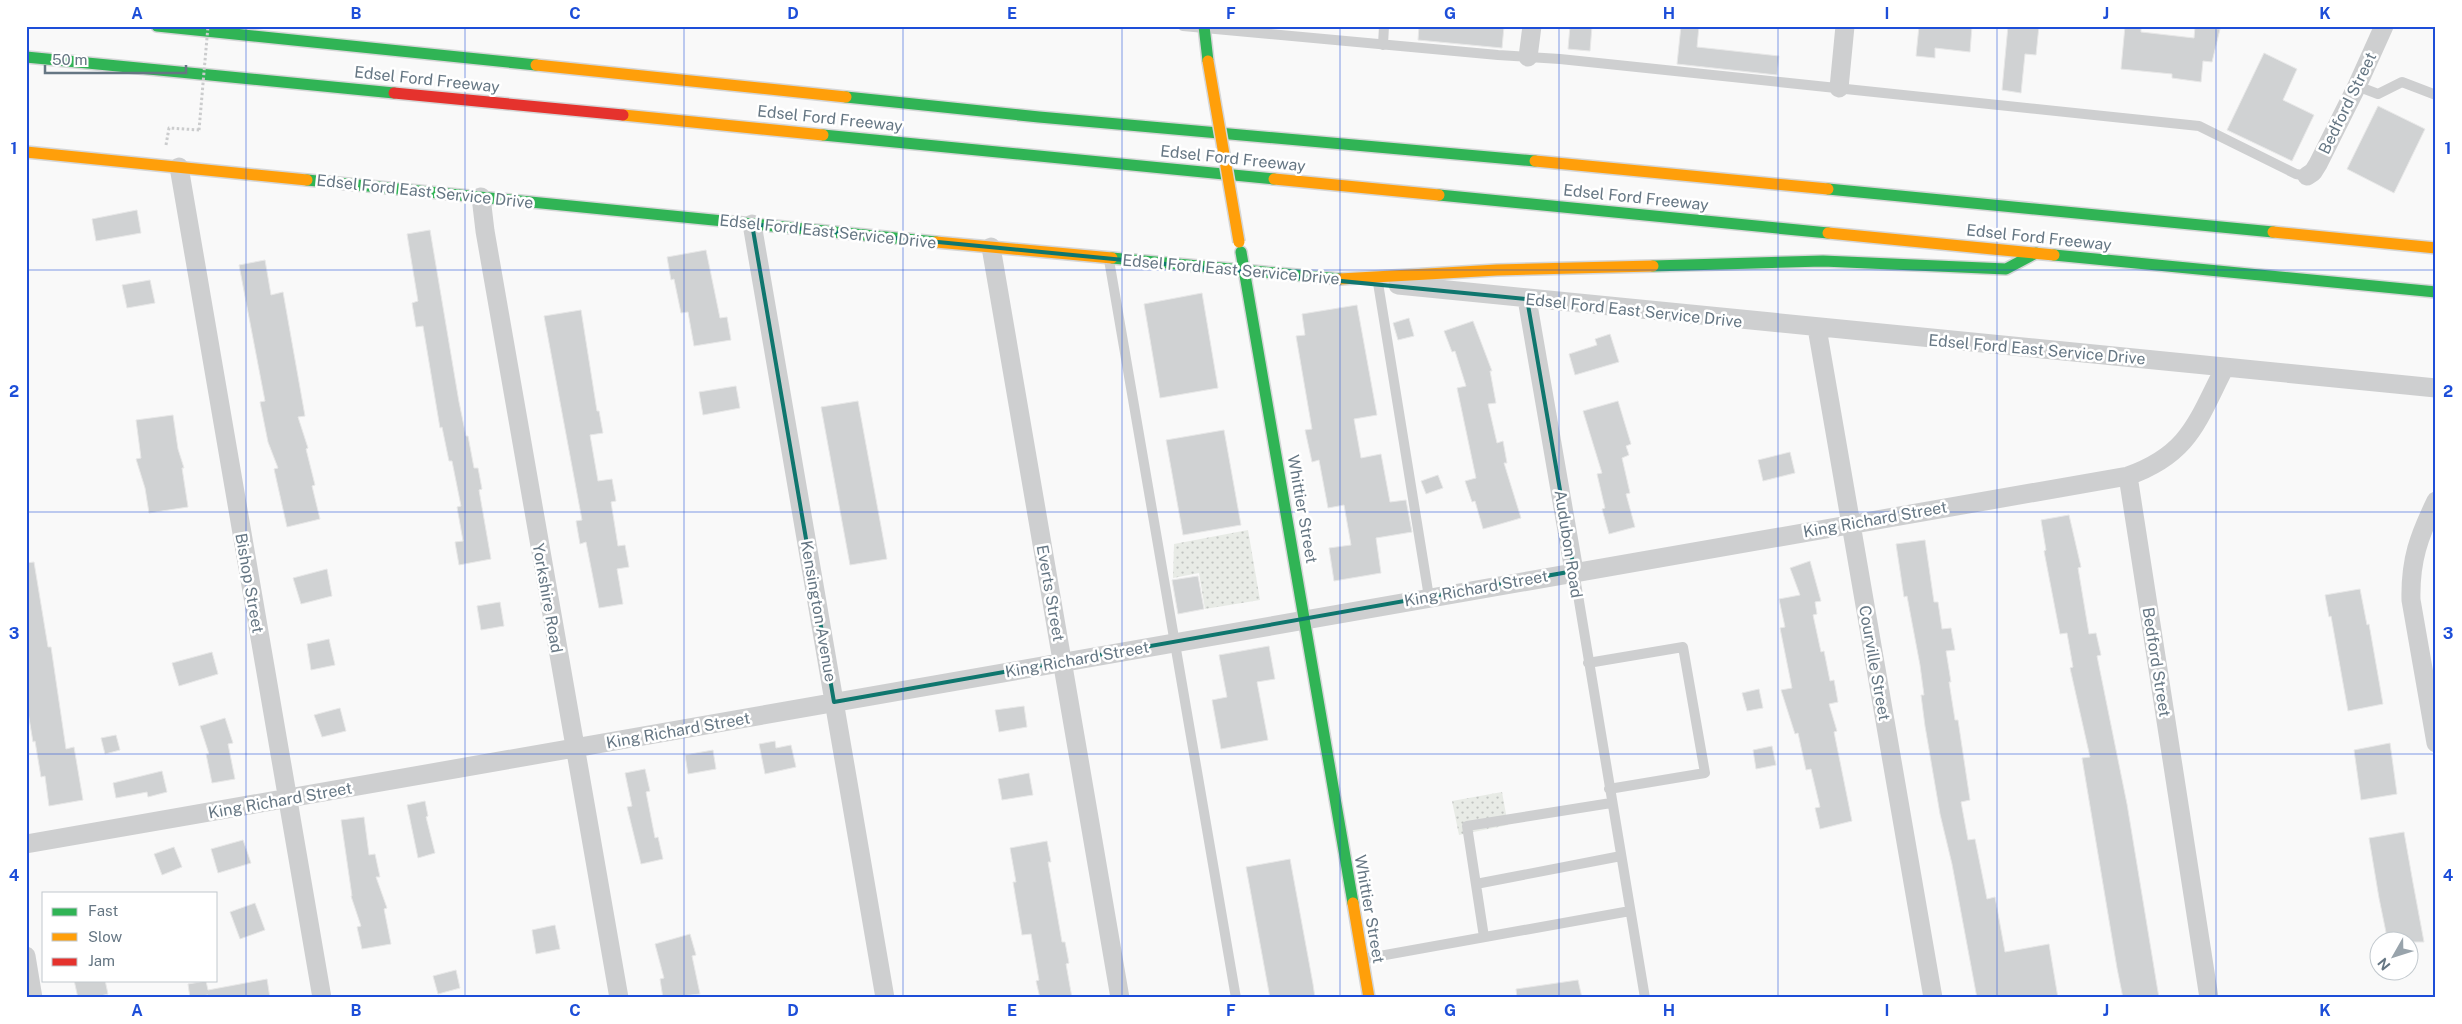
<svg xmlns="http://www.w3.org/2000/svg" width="2462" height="1024" font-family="'Public Sans',sans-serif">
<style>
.grass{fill:url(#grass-dots)}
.building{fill:#d0d2d3;stroke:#e8e8e8}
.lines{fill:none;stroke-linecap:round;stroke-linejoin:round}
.fast-casing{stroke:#d5d6d7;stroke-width:14}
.slow-casing{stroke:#d5d6d7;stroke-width:14}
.jam-casing{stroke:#d5d6d7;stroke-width:14}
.path{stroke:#cbcccd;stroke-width:3;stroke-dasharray:2.5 2.5;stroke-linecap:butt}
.lane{stroke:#cecfd0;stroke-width:10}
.street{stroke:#cecfd0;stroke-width:19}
.fast{stroke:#30b455;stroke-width:11}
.slow{stroke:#ff9f0a;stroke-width:11}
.jam{stroke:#e5322d;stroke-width:11}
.slow-bridge-casing{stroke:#d5d6d7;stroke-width:14;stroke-linecap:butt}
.path-bridge{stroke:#cbcccd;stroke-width:3;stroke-dasharray:2.5 2.5;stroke-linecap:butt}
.slow-bridge{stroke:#ff9f0a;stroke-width:11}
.marked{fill:none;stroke:#0f766e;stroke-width:4;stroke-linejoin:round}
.grid{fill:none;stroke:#1d4ed8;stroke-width:1;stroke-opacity:0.55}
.labels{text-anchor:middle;stroke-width:5;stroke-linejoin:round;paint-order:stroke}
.street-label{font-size:16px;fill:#657683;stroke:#fff}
.neatline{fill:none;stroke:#1d4ed8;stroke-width:2}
.grid-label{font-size:16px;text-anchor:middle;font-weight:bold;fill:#1d4ed8}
</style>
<defs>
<pattern id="grass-dots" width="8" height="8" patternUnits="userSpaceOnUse" patternTransform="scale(1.25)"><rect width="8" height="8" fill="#e8ebe6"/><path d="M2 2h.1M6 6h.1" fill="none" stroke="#c0c3c0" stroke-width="1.8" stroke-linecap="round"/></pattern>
</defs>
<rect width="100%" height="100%" fill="#f9f9f9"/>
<path class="grass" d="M1248,530L1260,600L1205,609L1199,573L1173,578L1174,544Z
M1502,792L1508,825L1459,835L1452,801Z"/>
<path class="building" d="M1419,26H1504L1502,48L1418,40Z
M1570,26H1592L1590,51L1568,49Z
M1681,26H1699L1697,47L1779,56L1777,75L1677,64Z
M1919,26H1972L1970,52L1935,48V58L1916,56Z
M2008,26H2039L2036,55L2025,54L2021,93L2002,90Z
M2125,26H2141V32L2194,38L2195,27L2220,29L2212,62L2203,61L2201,82L2172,78V74L2121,69Z
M2264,53L2297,69L2283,100L2314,115L2292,161L2227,130Z
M2378,106L2425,129L2394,193L2347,169Z
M137,210L141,233L96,241L92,219Z
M430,230L459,402L466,436H468L474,468H478L482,489L479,490L491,559L459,565L455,542L463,541L457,507L461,506L452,461H449L442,427L440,428L423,326L416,327L412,303L418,301L407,234Z
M706,250L720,318L727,317L731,340L694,346L688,312L681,313L674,279L671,280L667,257Z
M265,260L271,295L283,292L305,416L298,417L308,448L306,449L315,485L312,486L320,519L287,527L274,469L278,468L268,442L260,402L265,401L239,265Z
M150,280L155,303L127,308L122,285Z
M1202,293L1218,388L1160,398L1144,304Z
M1357,305L1377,415L1354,419L1361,458L1381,454L1390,502L1406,500L1412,532L1376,538L1381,573L1334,581L1329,548L1351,545L1344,505L1328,508L1319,460L1312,462L1305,430L1312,429L1296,336L1305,335L1302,314Z
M581,310L597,411H599L603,433L590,435L598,481L612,479L616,501L611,502L618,546L625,545L629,567L617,569L623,604L599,608L586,542L580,544L576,521L582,520L544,316Z
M1409,318L1414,336L1398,340L1393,323Z
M1473,321L1492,371H1490L1496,403L1488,404L1497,443L1503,441L1507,463H1504L1521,518L1483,529L1475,501L1472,502L1465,481L1476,478L1457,388L1466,386L1455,351L1452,352L1444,331Z
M1610,334L1619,362L1575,375L1569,354L1597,345L1595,339Z
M736,386L740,408L703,415L699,392Z
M858,401L887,559L850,565L821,407Z
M1618,401L1631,444L1626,446L1629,455L1622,458L1630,493L1626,494L1635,527L1609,534L1602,509L1605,508L1597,474L1602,473L1583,411Z
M173,415L178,449L184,468H182L188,507L149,513L145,488L136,459L141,458L136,420Z
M1224,430L1241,525L1183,535L1166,440Z
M1790,452L1795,473L1763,481L1758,460Z
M1438,475L1443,488L1426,494L1421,481Z
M2069,515L2081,567L2078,568L2089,634L2096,633L2101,655L2097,656L2127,804L2159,998H2123L2117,968L2082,758L2090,757L2070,668L2073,667L2067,633L2060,634L2044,551L2046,550L2041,520Z
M1925,540L1934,602H1938L1942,629L1951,628L1955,650L1946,651L1951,682H1949L1955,720H1958L1970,800L1961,802L1968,840L1975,839L1987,899L1995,897L2005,952L2049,944L2058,998H1977L1952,864L1940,814L1925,726L1921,695H1924L1920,665L1907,596L1904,597L1896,544Z
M1810,561L1821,601L1815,602L1817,614L1813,615L1821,652L1824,651L1830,681L1834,680L1838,702L1829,704L1837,731L1834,732L1852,821L1820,829L1815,808L1820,807L1811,769L1806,770L1798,733L1795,734L1781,690L1792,688L1780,628L1785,627L1779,599L1800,595L1790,568Z
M34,562L48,647H51L66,749L74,747L83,800L49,806L45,776L41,777L35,741L33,742L26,700V563Z
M327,569L332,596L301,604L293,578Z
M1198,576L1204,609L1178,614L1172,580Z
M2360,589L2367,625L2369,624L2383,704L2348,711L2331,616L2329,617L2325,595Z
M500,602L504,626L481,630L477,606Z
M329,639L335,665L311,670L307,644Z
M1269,646L1275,679L1257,682L1268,740L1221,749L1212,700L1227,697L1219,655Z
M212,652L218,674L179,686L172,663Z
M1759,689L1763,708L1747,711L1742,693Z
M1024,706L1027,727L999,732L995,710Z
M340,708L346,731L322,737L314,715Z
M225,718L233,743L228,744L235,779L212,783L206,754H209L200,726Z
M116,735L120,750L105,754L101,738Z
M775,741L776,748L791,745L796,767L765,774L759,744Z
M2390,743L2397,794L2361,800L2354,750Z
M1772,746L1776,765L1756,769L1753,750Z
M713,750L716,769L688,774L685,755Z
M645,769L650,791L646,792L655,838L658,837L663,859L641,864L627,807L632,806L625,773Z
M162,771L167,792L148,797L147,792L116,798L113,783Z
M1029,773L1033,795L1002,800L998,779Z
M425,801L428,816L426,817L435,853L418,858L407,805Z
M364,817L369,855L375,854L380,877H376L387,908L384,909L391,944L362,949L357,927L361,926L351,896H352L341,820Z
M2404,832L2413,883L2424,942H2388L2379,898L2369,838Z
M243,840L251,863L218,873L211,849Z
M1047,841L1051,862H1048L1062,942H1065L1069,963L1066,964L1072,998H1040L1036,981L1039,980L1031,934L1022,935L1013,882H1016L1010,848Z
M174,847L182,867L162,875L154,854Z
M1290,859L1313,984L1315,998H1270L1246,867Z
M255,903L265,930L240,939L230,912Z
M555,925L560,949L536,954L532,930Z
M690,934L696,955L692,956L700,994L663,998L660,979L664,978L655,944Z
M456,970L460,988L438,994L433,976Z
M267,979L270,998H209L208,995L190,998L188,984L206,981L208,990Z
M74,980H105L108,994L93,998H78Z
M1578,980L1582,998H1517L1516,989Z"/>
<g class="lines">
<g class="fast-casing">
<path id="fast" d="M157,26L536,65
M1204,26L1208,61
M26,57L394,93
M846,97L1039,117L1535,161
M823,135L1274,179
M307,180L936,242
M1828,189L2273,232
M1439,195L1828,233
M1241,252L1353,903
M2054,255L2436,292
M1112,258L1340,279
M1653,266L1823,261L2006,269L2036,253"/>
</g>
<g class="slow-casing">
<path id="slow" d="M536,65L846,97
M623,115L823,135
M26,152L307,180
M1535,161L1828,189
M1274,179L1439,195
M2273,232L2436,248
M1828,233L2054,255
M936,242L1112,258
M1340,279L1497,270L1653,266
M1353,903L1369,998"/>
</g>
<g class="jam-casing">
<path id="jam" d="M394,93L623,115"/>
</g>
<path class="path" d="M166,145L169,128L199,130"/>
<path class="lane" d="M1183,26L1498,55L1560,59L2199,126L2296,174L2307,176
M1383,45L1384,26
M2357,86L2378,94L2402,82L2436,95
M1109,260L1236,998
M1378,283L1429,597
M1574,571L1645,998
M1588,663L1683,647L1705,773L1609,789
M1476,884L1621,856
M1484,937L1467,826L1611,803
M1363,959L1630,911"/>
<path class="street" d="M1528,57L1532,26
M1839,88L1845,26
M179,167L322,998
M2307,176L2313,172L2318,164L2357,86L2384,26
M481,197L485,231L619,998
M752,224L885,998
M991,247L1120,998
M1398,285L2436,388
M1527,299L1574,571
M1817,328L1933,998
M2128,476L2209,998
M2436,501C2419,536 2410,560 2411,600L2436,743
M26,844L2128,476C2190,454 2197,421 2225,367
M26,956L33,998"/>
<use href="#fast" class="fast"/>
<use href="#slow" class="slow"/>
<use href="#jam" class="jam"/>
<g class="slow-bridge-casing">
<path id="slow-bridge" d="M1208,61L1239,242"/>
</g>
<path class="path-bridge" d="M199,130L208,26"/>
<use href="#slow-bridge" class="slow-bridge"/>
</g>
<path class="marked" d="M752,224L1527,299L1574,571L834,702Z"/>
<path class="grid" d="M246,26V998M465,26V998M684,26V998M903,26V998M1122,26V998M1340,26V998M1559,26V998M1778,26V998M1997,26V998M2216,26V998M26,270H2436M26,512H2436M26,754H2436"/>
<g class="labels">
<g class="street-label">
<text transform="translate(427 79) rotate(6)" y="6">Edsel Ford Freeway</text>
<text transform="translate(2347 103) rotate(-64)" y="6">Bedford Street</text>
<text transform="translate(830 118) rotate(6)" y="6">Edsel Ford Freeway</text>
<text transform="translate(1233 158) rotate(6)" y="6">Edsel Ford Freeway</text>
<text transform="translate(425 191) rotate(6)" y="6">Edsel Ford East Service Drive</text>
<text transform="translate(1636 197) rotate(6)" y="6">Edsel Ford Freeway</text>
<text transform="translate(828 231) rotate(6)" y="6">Edsel Ford East Service Drive</text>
<text transform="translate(2039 237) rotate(6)" y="6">Edsel Ford Freeway</text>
<text transform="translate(1231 269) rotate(5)" y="6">Edsel Ford East Service Drive</text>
<text transform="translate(1634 310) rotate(6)" y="6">Edsel Ford East Service Drive</text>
<text transform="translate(2037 349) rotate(5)" y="6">Edsel Ford East Service Drive</text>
<text transform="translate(1303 509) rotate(80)" y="6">Whittier Street</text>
<text transform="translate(1875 519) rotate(-10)" y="6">King Richard Street</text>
<text transform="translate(1569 544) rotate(81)" y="6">Audubon Road</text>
<text transform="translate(250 583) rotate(80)" y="6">Bishop Street</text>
<text transform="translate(1476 588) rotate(-10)" y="6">King Richard Street</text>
<text transform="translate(1051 593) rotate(80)" y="6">Everts Street</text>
<text transform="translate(548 598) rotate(80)" y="6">Yorkshire Road</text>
<text transform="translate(819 611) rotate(80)" y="6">Kensington Avenue</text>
<text transform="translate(1077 659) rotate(-10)" y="6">King Richard Street</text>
<text transform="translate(2157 662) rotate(81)" y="6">Bedford Street</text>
<text transform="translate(1875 663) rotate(80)" y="6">Courville Street</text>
<text transform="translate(678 730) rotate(-10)" y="6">King Richard Street</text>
<text transform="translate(280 800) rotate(-10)" y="6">King Richard Street</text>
<text transform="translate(1370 909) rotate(80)" y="6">Whittier Street</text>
</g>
</g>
<rect width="2462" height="1024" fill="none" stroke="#ffffff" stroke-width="55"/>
<rect x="42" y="892" width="175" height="90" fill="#ffffff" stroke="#c1c8cd"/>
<rect x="52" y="908" width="25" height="8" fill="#30b455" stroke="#c1c8cd"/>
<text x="88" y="916" font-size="15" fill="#657683">Fast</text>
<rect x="52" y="933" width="25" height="8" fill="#ff9f0a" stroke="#c1c8cd"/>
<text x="88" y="942" font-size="15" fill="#657683">Slow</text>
<rect x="52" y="958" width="25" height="8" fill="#e5322d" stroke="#c1c8cd"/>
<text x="88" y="966" font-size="15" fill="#657683">Jam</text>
<g transform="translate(2394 956) rotate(231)"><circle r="24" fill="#ffffff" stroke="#c1c8cd"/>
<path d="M0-4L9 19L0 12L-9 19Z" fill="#99a4ac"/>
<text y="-8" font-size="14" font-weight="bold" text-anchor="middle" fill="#657683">N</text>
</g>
<path d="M45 65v8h141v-8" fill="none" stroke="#657683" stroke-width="2.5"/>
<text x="52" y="65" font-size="15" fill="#657683" stroke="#ffffff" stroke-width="4" paint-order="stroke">50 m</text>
<rect x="28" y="28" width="2406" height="968" class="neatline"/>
<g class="grid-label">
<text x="137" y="19">A</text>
<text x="356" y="19">B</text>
<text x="575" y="19">C</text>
<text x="793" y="19">D</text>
<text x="1012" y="19">E</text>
<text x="1231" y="19">F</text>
<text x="1450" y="19">G</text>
<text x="1669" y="19">H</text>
<text x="1887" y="19">I</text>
<text x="2106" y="19">J</text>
<text x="2325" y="19">K</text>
<text x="14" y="154">1</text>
<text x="2448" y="154">1</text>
<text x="14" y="397">2</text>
<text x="2448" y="397">2</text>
<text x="14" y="639">3</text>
<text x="2448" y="639">3</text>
<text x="14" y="881">4</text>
<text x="2448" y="881">4</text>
<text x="137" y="1016">A</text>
<text x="356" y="1016">B</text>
<text x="575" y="1016">C</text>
<text x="793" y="1016">D</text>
<text x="1012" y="1016">E</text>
<text x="1231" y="1016">F</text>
<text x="1450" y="1016">G</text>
<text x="1669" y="1016">H</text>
<text x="1887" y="1016">I</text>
<text x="2106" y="1016">J</text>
<text x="2325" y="1016">K</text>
</g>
</svg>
